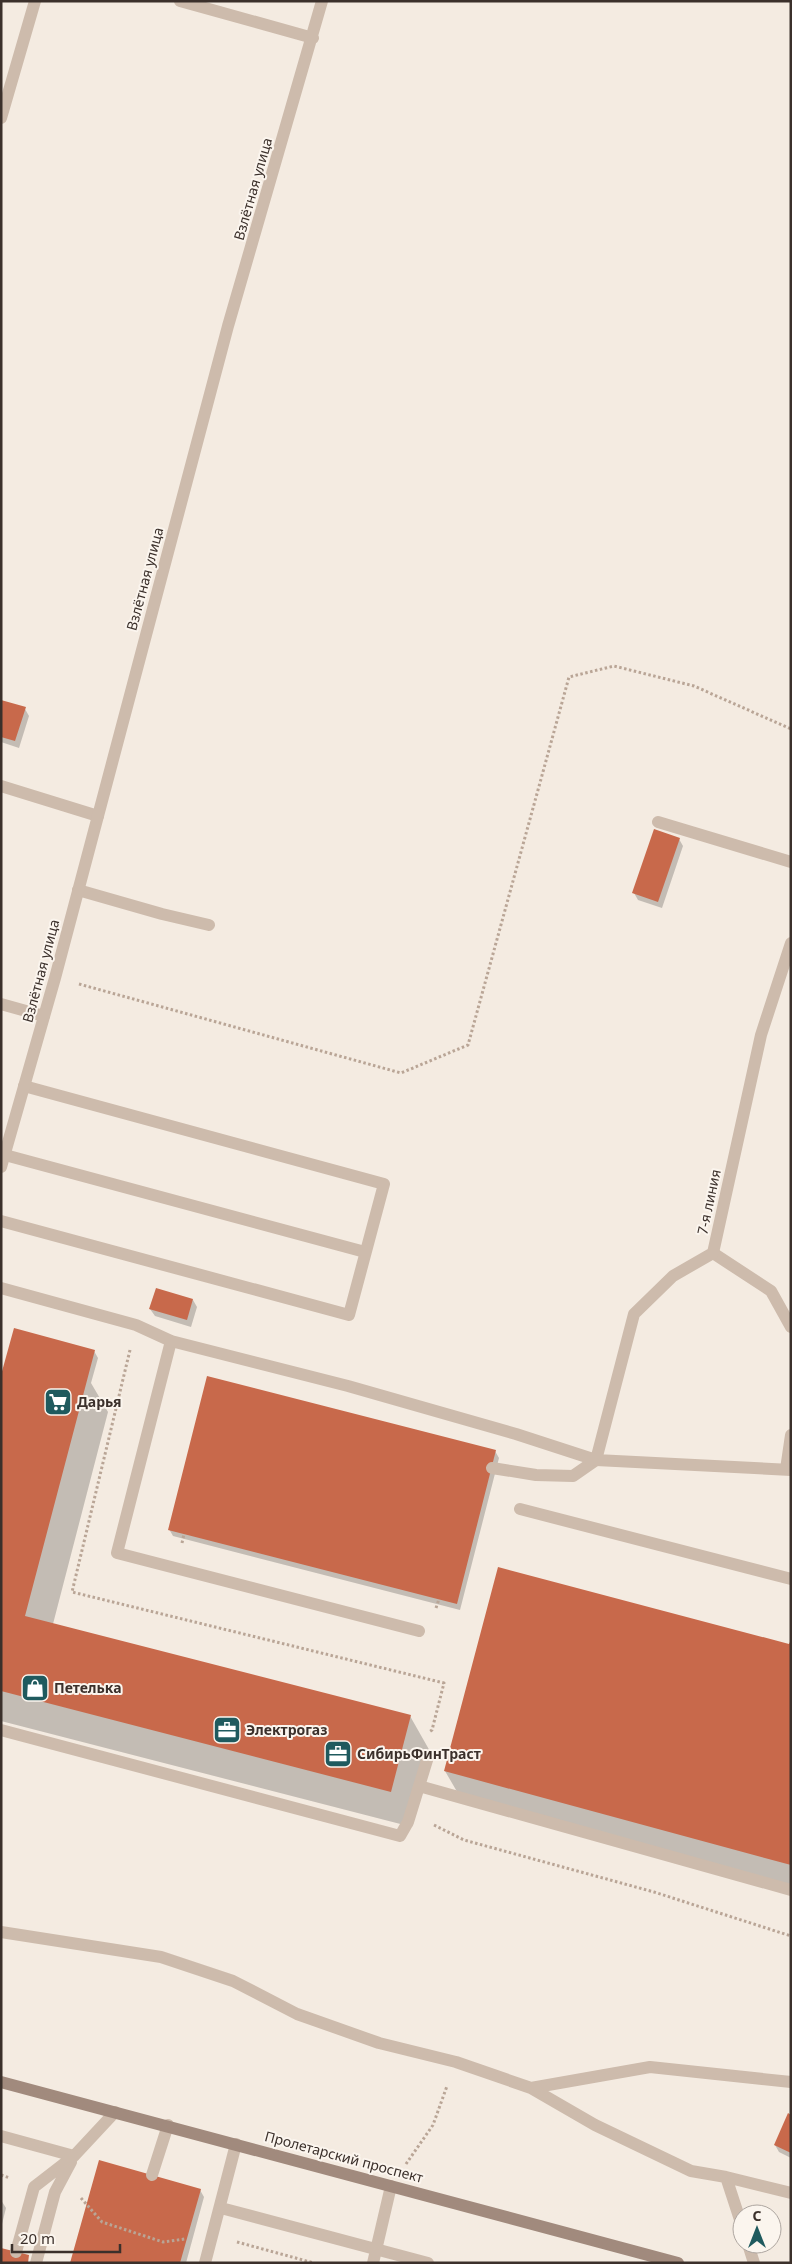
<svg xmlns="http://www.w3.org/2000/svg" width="792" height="2264" font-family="'Noto Sans',sans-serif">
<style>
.shadow{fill:#0003}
.building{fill:#c8694b}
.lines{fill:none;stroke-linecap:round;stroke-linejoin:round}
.path{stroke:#b9a596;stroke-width:3;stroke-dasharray:2.5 2.5;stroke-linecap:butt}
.lane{stroke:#cdbbac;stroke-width:12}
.street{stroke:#cdbbac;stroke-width:12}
.secondary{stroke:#a18a7d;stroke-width:12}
.labels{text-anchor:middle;stroke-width:4;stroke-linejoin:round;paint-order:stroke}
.street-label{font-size:14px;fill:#3b302b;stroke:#fbf5ee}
.poi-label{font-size:14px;font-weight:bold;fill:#3b302b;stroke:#fbf5ee;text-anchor:start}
</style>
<rect width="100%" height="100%" fill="#f4ebe1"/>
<path class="shadow" d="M1,701L25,709L29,716L19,748L1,742Z
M679,839L683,846L662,908L638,900L634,893Z
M193,1300L197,1307L191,1327L155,1316L150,1309Z
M94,1351L98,1358L91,1383L108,1412L53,1624L410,1716L431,1753L412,1827L1,1721V1380Z
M495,1451L499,1458L460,1610L173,1536L169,1529Z
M791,1643V1891L463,1802L445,1771L790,1645Z
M791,2116V2158L779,2152L775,2145Z
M200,2190L204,2197L186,2263H71Z
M1,2200L6,2208L1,2228Z"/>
<path class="building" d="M1,700L26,707L15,741L1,737Z
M654,829L680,838L658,902L632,893Z
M156,1288L193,1299L187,1320L149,1309Z
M14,1328L95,1350L25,1616L411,1715L391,1792L1,1691V1375Z
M207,1376L496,1450L457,1604L168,1530Z
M498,1567L789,1644L791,1640V1865L444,1771Z
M788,2113L791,2115V2153L774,2145Z
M99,2160L201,2189L180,2263H70Z
M1,2248L29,2255L28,2263H1Z"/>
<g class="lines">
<path class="path" d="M79,984L401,1073L468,1045L569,677L614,666L694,686L791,729
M130,1350L72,1592L444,1683L432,1730L429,1732
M182,1543L184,1534
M436,1608L439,1599
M434,1825L464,1840L654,1892L791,1936
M406,2164L433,2125L447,2086
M1,2175L10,2178
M81,2198L102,2222L163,2242L185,2239
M237,2242L314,2263"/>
<path class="lane" d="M1,786L98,816
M658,822L791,862
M78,890L162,914L209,925
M1,1004L44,1016
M5,1155L365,1252
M1,1221L349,1315L384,1184L24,1086
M713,1253L771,1291L791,1327
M171,1341L117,1553L419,1631
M492,1468L536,1475L573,1476L596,1460
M786,1469L791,1435
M520,1509L791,1579
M1,1730L400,1836L408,1822L428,1757
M419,1786L791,1890
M1,1932L161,1957L233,1981L297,2014L379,2043L456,2062L531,2088L595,2125L691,2171L726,2177L791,2193
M531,2088L650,2067L791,2082
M1,2136L74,2156
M152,2175L168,2125
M726,2177L742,2226
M221,2208L428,2263
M748,2244L754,2263
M16,2252L34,2187L74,2156L115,2112
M36,2263L55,2192L71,2162
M205,2263L236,2144
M373,2263L391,2186"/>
<path class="street" d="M180,1L313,38
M1,118L35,1
M1,1167L55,978L228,326L322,1
M1,1288L136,1325L171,1341L348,1386L516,1434L596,1460L791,1470
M596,1460L634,1314L673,1276L713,1253L761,1035L791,943"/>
<path class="secondary" d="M1,2082L678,2263"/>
</g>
<defs>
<g id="supermarket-square" transform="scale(1.4375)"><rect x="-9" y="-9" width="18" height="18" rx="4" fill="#1f5a5e" stroke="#fbf5ee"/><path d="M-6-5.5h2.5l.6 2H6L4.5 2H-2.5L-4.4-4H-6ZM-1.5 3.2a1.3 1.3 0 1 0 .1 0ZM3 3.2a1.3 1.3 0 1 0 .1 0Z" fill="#fff"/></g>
<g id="shop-square" transform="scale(1.4375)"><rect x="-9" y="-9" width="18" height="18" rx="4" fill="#1f5a5e" stroke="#fbf5ee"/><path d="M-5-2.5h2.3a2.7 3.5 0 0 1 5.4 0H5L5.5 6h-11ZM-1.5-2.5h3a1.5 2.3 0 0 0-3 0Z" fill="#fff"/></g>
<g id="office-square" transform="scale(1.4375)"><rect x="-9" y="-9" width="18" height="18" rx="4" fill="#1f5a5e" stroke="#fbf5ee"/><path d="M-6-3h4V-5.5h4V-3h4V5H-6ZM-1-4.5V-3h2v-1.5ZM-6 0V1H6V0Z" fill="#fff"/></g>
</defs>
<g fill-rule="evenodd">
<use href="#supermarket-square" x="58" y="1402"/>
<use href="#shop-square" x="35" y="1688"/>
<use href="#office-square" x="227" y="1730"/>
<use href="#office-square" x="338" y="1754"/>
</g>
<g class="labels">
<g class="street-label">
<text transform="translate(253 189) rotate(-74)" y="5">Взлётная улица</text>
<text transform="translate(145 579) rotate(-75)" y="5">Взлётная улица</text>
<text transform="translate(41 971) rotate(-75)" y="5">Взлётная улица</text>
<text transform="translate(709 1202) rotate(-78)" y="5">7-я линия</text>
<text transform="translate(344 2157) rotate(15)" y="5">Пролетарский проспект</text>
</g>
<g class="poi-label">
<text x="77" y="1407">Дарья</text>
<text x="54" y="1693">Петелька</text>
<text x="246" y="1735">Электрогаз</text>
<text x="357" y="1759">СибирьФинТраст</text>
</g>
</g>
<rect width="792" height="2264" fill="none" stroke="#3b302b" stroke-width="5"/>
<g transform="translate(757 2229)"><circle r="24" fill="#fbf5ee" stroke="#aea6a0"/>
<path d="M0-4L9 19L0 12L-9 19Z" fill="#1f5a5e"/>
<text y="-8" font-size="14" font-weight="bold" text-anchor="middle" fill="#3b302b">С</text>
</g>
<path d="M12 2244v8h108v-8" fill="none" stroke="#3b302b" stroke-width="2.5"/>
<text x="20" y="2244" font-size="15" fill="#3b302b" stroke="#fbf5ee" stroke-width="4" paint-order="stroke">20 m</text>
</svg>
